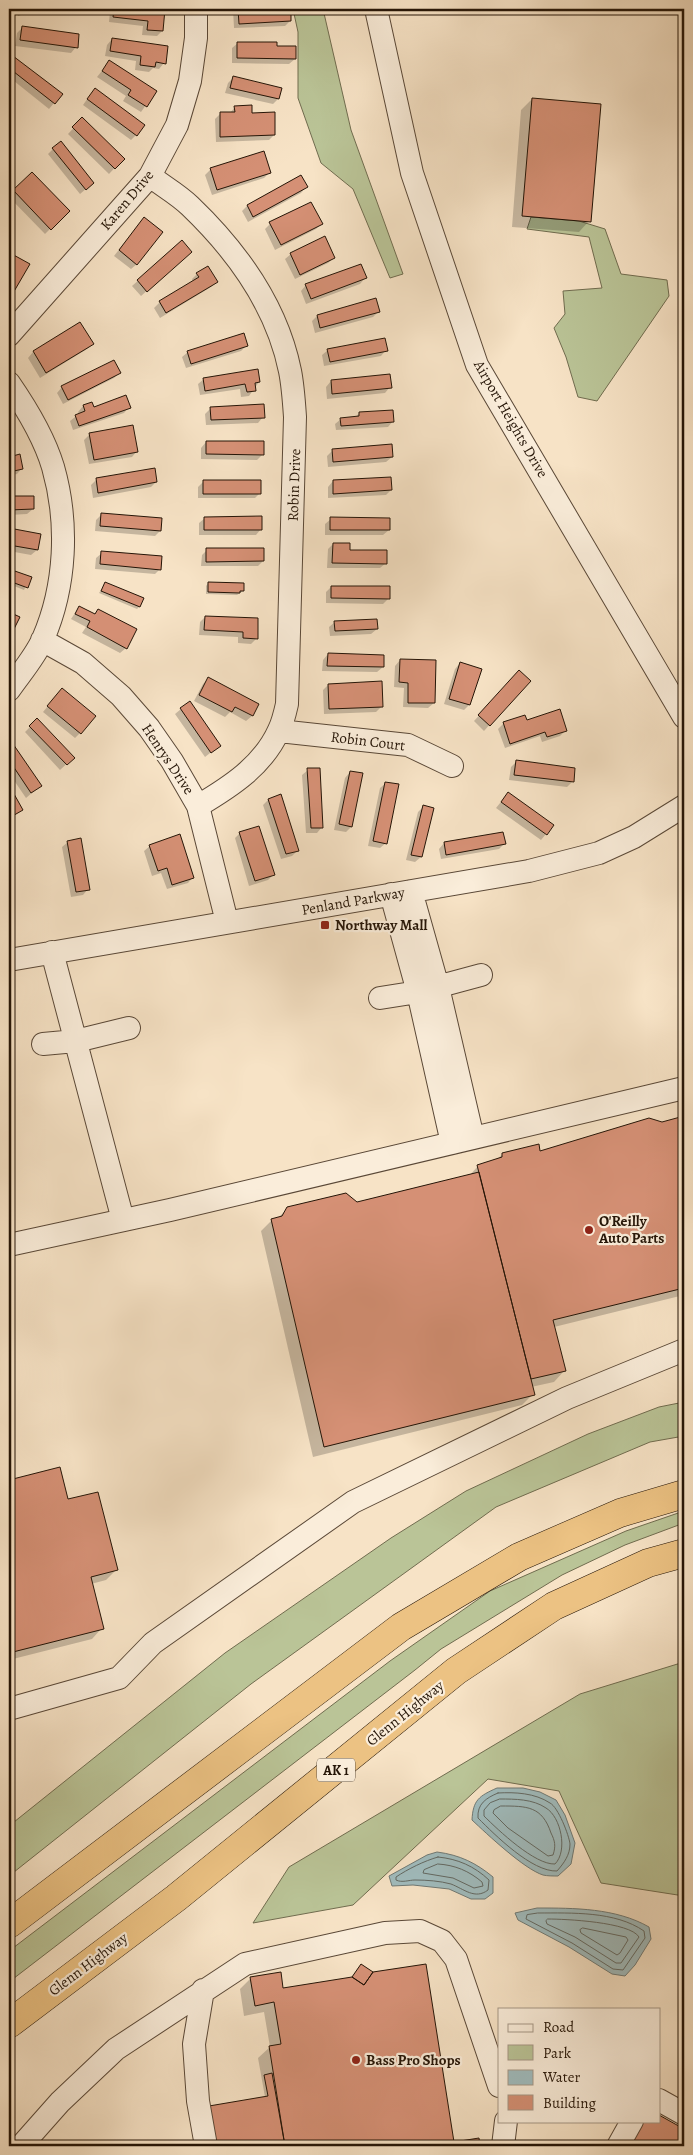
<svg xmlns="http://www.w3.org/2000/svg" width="693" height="2155" font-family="Alegreya,serif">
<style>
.green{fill:#bac497;stroke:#706c4f}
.water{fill:#a0bcbe;stroke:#6f7975}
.shadow{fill:#0003}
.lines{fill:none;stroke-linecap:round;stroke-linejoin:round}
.shore{stroke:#626862;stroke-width:1}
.building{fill:#d59075;stroke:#251507}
.minor-casing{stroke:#5a4837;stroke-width:24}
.highway-casing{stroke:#251507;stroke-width:29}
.minor{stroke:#faedda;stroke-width:22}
.highway{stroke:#ecc283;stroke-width:28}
.poi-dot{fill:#8f2418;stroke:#faedda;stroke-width:2}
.labels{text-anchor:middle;stroke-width:4.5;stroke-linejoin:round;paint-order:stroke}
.shield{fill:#faedda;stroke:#655646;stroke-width:1}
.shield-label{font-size:14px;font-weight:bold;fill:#251507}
.street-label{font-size:15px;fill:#251507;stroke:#faedda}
.poi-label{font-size:15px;font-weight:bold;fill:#251507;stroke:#faedda;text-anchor:start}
</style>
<rect width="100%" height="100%" fill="#f7e3c6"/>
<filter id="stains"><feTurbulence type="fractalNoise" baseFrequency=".004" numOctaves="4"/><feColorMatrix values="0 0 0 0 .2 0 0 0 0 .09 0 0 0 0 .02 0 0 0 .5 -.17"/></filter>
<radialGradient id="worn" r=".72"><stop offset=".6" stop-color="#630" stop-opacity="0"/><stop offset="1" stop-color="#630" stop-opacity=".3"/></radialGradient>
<path class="green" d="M293,9H323L351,130L403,274L390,278L353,189L321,163L298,98V32Z
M531,217L579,221L605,229L621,274L667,280L669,296L597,401L578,397L566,357L554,328L565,314L563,291L602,288L589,237L527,229Z
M684,1402V1436L650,1442L496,1507L251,1684L9,1876V1826L225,1653L391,1538L466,1491L588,1434L659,1407Z
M684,1511V1523L625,1545L562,1575L441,1649L415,1670L9,1982V1951L390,1661L490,1591L626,1531Z
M684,1662V1896L601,1883L559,1791L488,1779L353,1905L253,1923L289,1867L580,1694Z"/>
<path class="water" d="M497,1788H523L540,1792L556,1800L565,1815L575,1843L571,1864L558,1876C553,1876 547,1876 543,1875C524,1869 487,1834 472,1820C473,1800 479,1796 497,1788Z
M437,1852C460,1855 476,1863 493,1877V1893L485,1899H471L449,1889L413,1885L392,1886L389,1876L427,1855Z
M537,1908C574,1908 616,1908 649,1927L651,1939L635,1965L625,1976L612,1974L569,1947L518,1920L515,1913Z"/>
<path class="shadow" d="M16,9H38L18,16Z
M112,9L164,10L162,31L157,36L142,35L143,26L109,22L110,11Z
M233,9H290V21L285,26L234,28Z
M22,28L76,47L71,53L15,46L17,33Z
M112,39L164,63L159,69L153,68L149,72L135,70L136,61L105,56L107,45Z
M238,43L276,47L295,59L289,64L232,63V48Z
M13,57L54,103L49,109L9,77V62Z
M109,62L156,91L141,112L123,101L126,96L97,77Z
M233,78L278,99L273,104L225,93L228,83Z
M90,95L136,135L131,140L83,105Z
M532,99L589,221L579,232L512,227L521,110Z
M235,107L251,114L274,135L269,140L216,142L215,119L220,114L230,113Z
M82,119L123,159L109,174L68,134Z
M53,149L87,188L80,194L48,154Z
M211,169L269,173L264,178L212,195L205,175Z
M32,173L68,211L45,234L9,197Z
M306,187L301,193L248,222L242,211L247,206Z
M139,224L137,264L131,269L114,256Z
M270,224H321L316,229L275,250L265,229Z
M182,242L185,257L141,296L132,286Z
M291,254L334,258L328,263L295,279L285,259Z
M197,274L216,282L211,287L160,318L154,308L160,302L193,282L192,279Z
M365,278L360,284L306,304L301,291L306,285Z
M378,312L373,317L315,333L312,321L317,316Z
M80,324L92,344L87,349L40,378L28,358L33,352Z
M246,346L241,351L186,368L182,357L188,352Z
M328,350H386L381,356L324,366L322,355Z
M119,373L114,378L63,404L57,393L62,387Z
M204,379L259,382L249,396L241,397L240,389L200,395L198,384Z
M331,381L390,387L385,393L327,399L326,387Z
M92,404L93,408L129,407L124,413L73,430L70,421L79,414L78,412L83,406Z
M211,408L263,417L258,423L206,425L205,414Z
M359,413L393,421L388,427L336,430L335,424L341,419L355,418Z
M90,434L137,451L132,457L89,464L84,440Z
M206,442L263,454L257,460L201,459V448Z
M333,450L392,457L386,462L328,467L327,456Z
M19,456L22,468L17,474L9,476V458Z
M96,480L156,482L151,487L93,498L91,485Z
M204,481L260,493L255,498H198V487Z
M333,481L391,490L386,495L328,498V487Z
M32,497L33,509L27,514L9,515V498Z
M102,514L160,531L155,536L95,531L96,520Z
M205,518L261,529L256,535H199V523Z
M331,519L389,530L383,535H325V524Z
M9,529L39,535L37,550L31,555L9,551Z
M333,544L349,551L386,563L380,568H327L328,549Z
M207,550L263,561L258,566H201L202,555Z
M102,553L160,569L155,574L95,569L96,558Z
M9,570L30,577L24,590L9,584Z
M208,583L243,591L237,595L206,594V586Z
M105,584L139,607L137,609L99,593Z
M331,587L389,598L383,604L326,603V592Z
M79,607L94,615L98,610L126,648L120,653L82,633L86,627L71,619Z
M9,613L18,618L9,632Z
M205,617L257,619L256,639L251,644L238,643V637L199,635L200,622Z
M335,622L377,629L371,634L330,636L329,627Z
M328,654L383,667L377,672L322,671L323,660Z
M400,660L434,703L428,708L403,707L404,688L394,687L395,666Z
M460,663L469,705L464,710L444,704L455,669Z
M514,677L529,681L484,731L474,721Z
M208,679L258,705L252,716L246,721L230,712L225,717L194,701L203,684Z
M328,685L382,706L376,712L324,714L323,690Z
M57,695L80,733L75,738L43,712Z
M181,709L219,746L205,757L175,714Z
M37,720L73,758L60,770L25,732Z
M527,722L566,730L560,736L542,742L540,736L505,748L498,729L504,723Z
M11,727L14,731L9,736V729Z
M11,742L40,786L26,798L9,773V744Z
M517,761L572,782L567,787L509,780L511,767Z
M308,770L322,827L317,833H306L302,775Z
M350,772L351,827L346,832L334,830L345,778Z
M386,783V843L380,848L368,846L380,788Z
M9,787L22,809L9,819Z
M508,793L546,834L541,840L496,808Z
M268,800L298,850L292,856L281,859L263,805Z
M424,806L433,809L421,857L415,862L406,860L418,812Z
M240,833L273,875L268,880L249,886L235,838Z
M68,842L88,889L83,895L71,897L62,847Z
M444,843L504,844L499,849L441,859L439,849Z
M150,846L193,877L188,883L167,889L161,873L152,876L144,851Z
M684,1118V1295L554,1327L564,1371L554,1382L531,1387L533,1394L522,1405L313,1457L261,1231L272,1220L277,1219L288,1208L357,1204L469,1176L478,1166L496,1160L503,1154L539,1152Z
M59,1469L67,1501L116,1570L106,1580L91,1584L102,1628L92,1639L9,1660V1481Z
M358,1968L373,1974L453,2143L478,2140L479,2146H214L265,2097L258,2058L270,2047L264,2012L244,2016L240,1989L251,1978L282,1989L351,1978Z
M659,2116L684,2130V2146H622L659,2121Z"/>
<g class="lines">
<path class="shore" d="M498,1793C515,1792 535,1793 550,1803C558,1807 569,1835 570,1844C570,1855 564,1863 557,1871C532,1872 495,1835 478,1818C477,1804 486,1798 498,1793Z
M500,1799C515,1799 533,1799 546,1808C561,1817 568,1851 555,1864C535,1865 498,1830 484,1816V1810L490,1803Z
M501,1806C527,1806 542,1806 551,1833C555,1841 556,1846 553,1855L548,1856L508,1828L493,1813L494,1810Z
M438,1857C458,1859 474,1866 489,1880L488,1890C475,1900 464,1889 451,1884C440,1881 427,1880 415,1880C409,1880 402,1883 396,1880V1877C408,1869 424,1861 438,1857Z
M438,1864C455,1865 469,1871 482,1882L483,1886L474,1888L453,1878L423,1873L424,1870Z
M538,1913C572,1913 615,1911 644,1931L645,1938L623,1970L613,1969L572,1943L526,1919L527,1915Z
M548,1919C565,1919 630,1922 639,1937L621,1963H616L575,1937L547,1924L546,1921Z
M583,1928L626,1937L628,1940L620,1953L617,1955L581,1933L580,1930Z"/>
</g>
<path class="building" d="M114,9H165L163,31L147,30L148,21L113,17Z
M238,9H291V21L239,24Z
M22,26L79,34L78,48L20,40Z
M112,38L168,46L166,64L156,62L155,67L140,65L141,56L110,51Z
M237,42H277V46H296V59L237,58Z
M13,56L63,94L55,104L9,68V61Z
M109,60L157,91L147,107L128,95L131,90L102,71Z
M233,76L282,88L279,99L230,88Z
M95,88L145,125L137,136L87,99Z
M532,98L601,104L591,222L522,216Z
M252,105V113L275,112V135L220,137V112H235L234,106Z
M82,117L125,159L115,169L72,127Z
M61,141L94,183L86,190L52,148Z
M264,151L271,173L217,190L210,168Z
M32,172L70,211L51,230L13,190Z
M301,175L308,187L253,217L247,205Z
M311,202L323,224L281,245L269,222Z
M144,217L163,232L137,265L119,250Z
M325,236L335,258L300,275L290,253Z
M182,240L192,252L147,292L137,280Z
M10,253L30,264L9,300V256Z
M361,264L367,278L311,299L305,284Z
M208,266L218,282L166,313L159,301L199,277L196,273Z
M376,298L380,312L320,328L317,315Z
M80,322L94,344L46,373L33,351Z
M244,333L248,346L191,364L187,351Z
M385,338L388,351L330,362L327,349Z
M114,360L121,373L68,400L61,386Z
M258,369L260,382L255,383L256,391L247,392L245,384L205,391L203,378Z
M390,374L392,388L332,394L331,380Z
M126,395L131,408L79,426L75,415L85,411L83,405L92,402L94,407Z
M264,404L265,418L211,420L210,407Z
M393,410L394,422L341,426L340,418L359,416V412Z
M133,425L138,452L94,460L89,433Z
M206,441H264V455L206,454Z
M392,444L393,457L333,462L332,449Z
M20,454L23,469L9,472V457Z
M155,468L157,482L98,493L96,478Z
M391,477L392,490L333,494V480Z
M203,480H261V494H203Z
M9,496H34V509L9,510Z
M101,513L162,518L161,531L100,526Z
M262,516V530H204V517Z
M330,517L390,518V530H330Z
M9,528L41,534L38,550L9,545Z
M333,543H350V550H387V564L332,563Z
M206,548H264V561L206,562Z
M101,551L162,556L161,570L100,564Z
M9,569L32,577L28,588L9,581Z
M105,582L144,598L140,607L101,591Z
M208,582L244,583V591H240V593L208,592Z
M331,586H390V599L331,598Z
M79,606L95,614L98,609L137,629L127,649L87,627L90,621L75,614Z
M9,612L20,617L14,629L9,626Z
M205,616L258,618V639L243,638V632L204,630Z
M377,619L378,629L335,631L334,621Z
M328,653L384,655V667L327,666Z
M400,659L436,660L435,703H408V683L399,682Z
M460,662L482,669L470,705L449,699Z
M519,670L531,681L490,726L478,715Z
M208,677L259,704L253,716L235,707L232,712L199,695Z
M382,681L383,707L329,709L328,684Z
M62,688L96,716L81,734L47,706Z
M190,701L221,746L211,753L180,708Z
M560,709L567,731L547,737L545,732L510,744L503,722L525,715L527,720Z
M37,718L75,758L67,765L29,726Z
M11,741L42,786L31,793L9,760V742Z
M516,760L575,768L574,782L514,775Z
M307,768H320L323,828H311Z
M350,771L363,773L352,827L339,824Z
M385,782L399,784L387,844L373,841Z
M9,785L23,810L9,818Z
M508,792L554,825L547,835L501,802Z
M281,794L299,851L286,854L268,799Z
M423,805L434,808L422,857L411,855Z
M259,826L275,875L255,881L239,832Z
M503,832L506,844L446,855L444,842Z
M180,834L194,878L172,885L167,868L158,871L149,845Z
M81,838L90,890L76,892L67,841Z
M684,1116V1288L553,1320L566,1371L531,1379L477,1165L502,1157V1153L539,1144L540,1151L649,1118L662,1122Z
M479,1172L535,1395L324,1447L271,1219L282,1216L287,1207L346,1193L357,1202Z
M60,1467L68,1499L98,1492L118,1570L91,1577L104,1629L9,1653V1480Z
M361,1964L373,1972L364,1985L352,1977Z
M426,1964L454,2142L479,2138L480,2146H285L269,2046L281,2044L274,2002L255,2006L250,1977L281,1972L283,1988L352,1977L364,1985L373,1972Z
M272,2073L285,2146H216L209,2106L268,2096L264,2075Z
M659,2115L684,2129V2146H626L640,2121H659Z"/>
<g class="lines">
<g class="minor-casing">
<path id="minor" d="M376,9L412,173L477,365L684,717
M150,176C163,186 179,195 190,206C237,251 277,307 290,371C293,386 294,402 295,417L287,704C285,713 283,722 279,730C263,766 230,787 198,806
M9,335L150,176L177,125L190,81L196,38V9
M9,383C27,409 44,437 53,467C69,523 66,586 43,639C35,657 20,674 9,690
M42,640L83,663L121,696L149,728L172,761L198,806L227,922
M279,731L408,745L452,766
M411,891L438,987L473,1138
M391,894L418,992L452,1143
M52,952L123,1220
M9,960L529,871L599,853L634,837L684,806
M380,998L418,992L481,975
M43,1044L76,1041L129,1028
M9,1245L170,1210L684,1088
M9,1709L119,1678L153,1643L353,1502L567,1398L684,1350
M203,1990L194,2044L198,2101L206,2146
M659,2100L684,2114
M21,2146L60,2102L116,2049L245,1964L385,1933L420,1931L442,1941L456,1959L499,2086
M503,2146L506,2121
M618,2146L632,2121"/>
</g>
<g class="highway-casing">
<path id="highway" d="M9,1924L401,1627L519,1557L620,1513L684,1494
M9,2024L176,1898L456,1671L554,1606L648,1563L684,1553"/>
</g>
<use href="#minor" class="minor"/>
<use href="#highway" class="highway"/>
</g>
<g class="poi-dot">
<rect x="320" y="920" width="10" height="10" rx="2.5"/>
<circle cx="589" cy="1230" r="5"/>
<circle cx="356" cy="2060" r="5"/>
</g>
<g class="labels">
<rect class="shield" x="317" y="1758.5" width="38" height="23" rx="4"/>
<g class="shield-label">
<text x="336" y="1775">AK 1</text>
</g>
<g class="street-label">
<text transform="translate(127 200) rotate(-50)" y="5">Karen Drive</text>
<text transform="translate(511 419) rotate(60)" y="5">Airport Heights Drive</text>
<text transform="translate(294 485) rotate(-88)" y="5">Robin Drive</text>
<text transform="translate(368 741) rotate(7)" y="5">Robin Court</text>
<text transform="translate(168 759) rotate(56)" y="5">Henrys Drive</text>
<text transform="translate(353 901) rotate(-10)" y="5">Penland Parkway</text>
<text transform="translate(405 1713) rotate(-39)" y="5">Glenn Highway</text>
<text transform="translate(88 1964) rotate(-37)" y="5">Glenn Highway</text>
</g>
<g class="poi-label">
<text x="335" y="930">Northway Mall</text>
<text x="599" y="1226">O'Reilly<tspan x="599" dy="17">Auto Parts</tspan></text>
<text x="366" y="2065">Bass Pro Shops</text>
</g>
</g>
<rect width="693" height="2155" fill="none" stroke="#f7e3c6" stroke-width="30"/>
<rect x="10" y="10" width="673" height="2135" fill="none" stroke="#251507" stroke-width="2.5"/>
<rect x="15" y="15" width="663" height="2125" fill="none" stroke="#251507"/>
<rect x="498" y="2008" width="162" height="115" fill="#faedda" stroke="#a59786"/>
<rect x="508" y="2024" width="25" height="8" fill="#faedda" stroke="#a59786"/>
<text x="543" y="2032" font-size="15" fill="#251507">Road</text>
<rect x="508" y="2045" width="25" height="15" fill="#bac497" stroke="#a59786"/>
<text x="543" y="2058" font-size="15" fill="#251507">Park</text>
<rect x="508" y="2070" width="25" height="15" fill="#a0bcbe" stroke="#a59786"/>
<text x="543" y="2082" font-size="15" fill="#251507">Water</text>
<rect x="508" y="2095" width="25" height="15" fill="#d59075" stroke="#a59786"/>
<text x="543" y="2108" font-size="15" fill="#251507">Building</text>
<rect width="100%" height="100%" filter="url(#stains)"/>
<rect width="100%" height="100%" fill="url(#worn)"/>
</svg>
